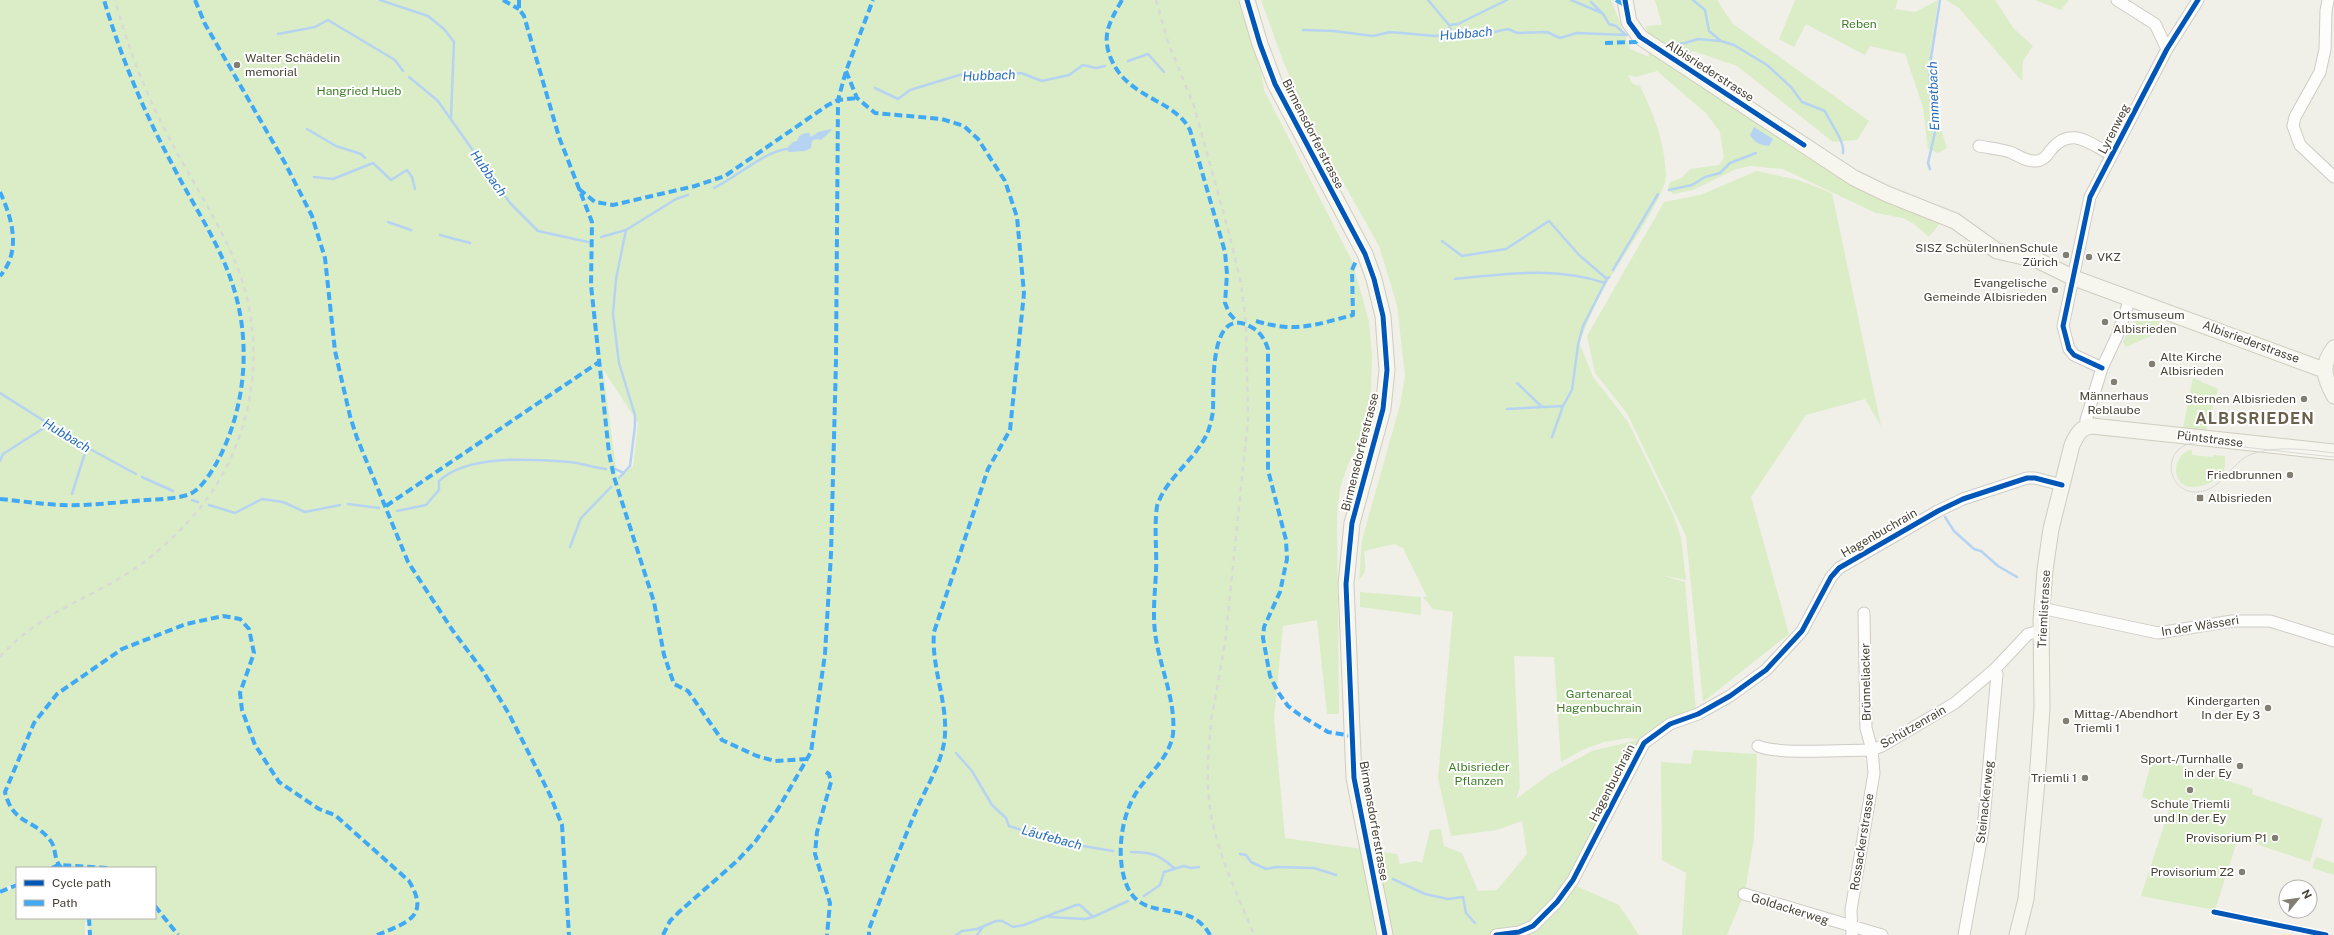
<svg xmlns="http://www.w3.org/2000/svg" width="2334" height="935" font-family="'Public Sans',sans-serif">
<style>
.green{fill:#daedc6;fill-rule:evenodd}
.water{fill:#b6d4f1}
.lines{fill:none;stroke-linecap:round;stroke-linejoin:round}
.stream{stroke:#b6d4f1;stroke-width:2.5}
.street-casing{stroke:#ceccc6;stroke-width:13}
.secondary-casing{stroke:#d0cdbf;stroke-width:17}
.street{stroke:#fdfdfc;stroke-width:11}
.secondary{stroke:#f6f5ee;stroke-width:15}
.tram{stroke:#d9d9d8;stroke-width:1}
.rail{stroke:#d9d9d8;stroke-width:2.5;stroke-dasharray:5 5;stroke-linecap:butt}
.quiet{stroke:#3fa9f5;stroke-width:4;stroke-dasharray:8 4;stroke-linecap:butt}
.cycleway-casing{stroke:#fff;stroke-width:8}
.cycleway{stroke:#0057b8;stroke-width:5}
.poi-dot{fill:#827e73;stroke:#fff;stroke-width:1.5}
.labels{text-anchor:middle;stroke-width:4;stroke-linejoin:round;paint-order:stroke}
.park-label{font-size:12px;fill:#3d7c24;stroke:#fff}
.poi-label{font-size:12px;fill:#464134;stroke:#fff;text-anchor:end}
.street-label{font-size:12px;fill:#464134;stroke:#fff}
.water-label{font-size:13px;font-style:italic;fill:#276db9;stroke:#fff}
.district-label{font-size:16px;font-weight:bold;letter-spacing:1px;fill:#6a604b;stroke:#fff}
</style>
<rect width="100%" height="100%" fill="#f0efe8"/>
<path class="green" d="M0,0H1238L1262,76L1264,90L1352,261L1369,321L1372,355L1371,390L1368,417L1360,442L1349,462L1340,488L1337,517L1339,714H1327L1317,620L1283,626L1274,718L1285,838L1397,854L1400,864L1416,861L1422,863L1430,830L1441,829L1444,846L1462,853L1478,891L1497,890L1527,854L1522,821L1497,830L1451,836L1438,778L1453,612L1433,609L1423,597H1427L1403,548L1394,544L1364,551C1365,562 1368,572 1359,580L1362,540L1400,405L1405,376L1397,305L1379,246L1311,125L1285,66L1261,0H1611L1630,49L1649,57L1646,26L1662,25L1655,0H1717L1733,24L1869,121L1857,140L1833,142L1737,66L1693,51L1665,63L1760,122L1940,223L1929,237L1914,224L1903,218L1876,213L1783,169L1750,166L1736,169L1693,190L1673,194L1668,189L1670,182L1682,178L1690,169L1719,165L1724,158L1720,132L1706,113L1657,71L1636,77L1628,75L1633,84L1640,86C1655,117 1664,140 1666,175C1667,194 1622,258 1611,276C1598,296 1589,320 1579,342L1593,377L1628,422L1673,514L1681,538L1686,580L1661,575L1685,582L1696,711L1641,740L1628,738L1604,742L1582,750L1561,762L1554,657L1514,656L1520,787L1516,799L1550,774L1592,751L1638,740L1640,742L1572,884L1619,905L1639,935H89L88,924L85,921V935H0V894L17,887V918H155V868H17V882L0,890ZM603,369L638,423L633,467L617,476Z
M1795,0H1898L1895,9L1915,12L1938,0L1928,71L1933,105L1947,148L1938,153L1928,149L1923,107L1905,54L1870,46L1865,55L1806,24L1794,47L1779,39Z
M1946,0H1995L2014,29L2033,46L2023,61L2022,81L1959,8Z
M2035,0H2069L2061,10Z
M1757,171L1798,180L1832,193L1881,426L1865,399L1806,415L1751,497L1789,634L1703,702L1686,536L1627,413L1595,373L1587,336L1664,202L1700,195Z
M2138,312L2160,320L2155,334L2126,347L2123,342L2129,328L2132,329Z
M2193,378L2218,389L2206,431L2183,428Z
M2190,450H2192V455L2213,457L2214,455L2225,456C2225,460 2225,467 2224,471C2219,482 2194,491 2184,485C2170,476 2176,454 2190,450Z
M1360,592L1421,597V615L1360,607Z
M1693,750L1757,754L1754,838L1745,892L1727,935H1682L1686,873L1662,860L1661,762L1691,764Z
M2152,759H2161L2253,789L2252,794L2323,819L2310,862L2238,838L2215,910L2141,896L2170,807L2142,797Z
M2316,857L2334,863V875L2312,868Z"/>
<path class="water" d="M1754,127L1773,139L1769,146C1760,145 1755,143 1750,135Z
M831,129L832,130L821,140L816,139L812,141L811,148L805,151L789,152L786,149L793,142L797,141C799,135 802,133 809,133L811,137L818,132Z"/>
<g class="lines">
<path class="stream" d="M380,0L428,16L444,29L454,42L451,117
M1428,0L1449,25L1458,24L1507,0
M1571,0L1602,13
M1693,0L1705,10L1709,31L1721,41L1734,45L1767,65L1791,87L1802,102L1825,111C1830,123 1845,141 1843,153
M1591,2L1603,14L1609,24L1616,26L1626,35
M1449,25L1452,34
M1303,30L1334,31L1373,36L1390,32L1435,36L1486,30L1494,32L1508,29L1517,33L1547,32L1560,38L1577,33L1627,35
M278,34L315,27L328,20L395,60L403,71
M1664,45L1685,43L1698,39L1720,41
M1128,61L1148,54L1164,72
M409,77L438,101L510,203L538,231L588,242
M875,88L898,99L910,90L966,73L978,77L1021,73L1042,81L1069,75L1083,65L1096,68L1105,66
M307,129L336,146L361,154L365,158
M1930,169L1928,163L1935,132L1931,105L1929,71L1940,0
M314,177L333,179L373,163L391,180L407,170L412,177L415,189
M714,188C737,177 762,153 786,149
M1669,190L1692,185L1705,177L1720,173L1730,163L1756,153
M388,222L411,230
M440,235L470,243
M601,237L626,230L676,199L688,195
M1442,241L1462,256L1506,249L1549,221L1579,255L1607,279L1609,277
M1613,270L1658,194
M1455,279C1505,274 1556,266 1605,283
M1517,383L1542,407
M0,393L79,443L136,474
M1507,409L1563,406
M1552,437L1563,406L1572,390L1578,345L1583,326L1607,279
M0,461L3,454L50,424
M615,469L624,473
M142,477L173,491
M619,478L630,466L635,426V415L619,363L613,314L616,279L626,230
M72,494L84,456L89,448
M192,500L198,502
M348,504L379,508
M209,505L235,513L262,499L283,502L305,512L340,505
M397,511L426,505L439,490V481C468,454 532,459 570,462C582,463 594,468 606,469
M1945,517L1954,531L1974,549L1981,551L1998,566L2017,577
M570,547L581,518L611,487
M956,753L972,771L992,805L1006,818L1009,826L1059,842L1113,851
M1131,852C1152,852 1158,854 1174,868
M1240,854L1246,855L1251,862L1266,869L1275,867L1314,868L1336,875
M1393,879L1425,894L1448,899L1463,897L1466,913L1475,923
M1144,896L1160,885L1164,872L1184,866L1191,868L1199,867
M1049,917L1085,919L1093,917
M956,935L962,931L977,929L996,921H1002L1013,927L1024,925L1076,905H1080L1093,917L1128,901
M977,935L983,927"/>
<g class="street-casing">
<path id="street" d="M2117,0L2155,24L2167,49
M2328,0L2326,11L2325,49L2320,72L2295,117L2293,126L2300,145L2334,177
M1979,146C1989,148 2000,149 2010,152C2018,155 2026,162 2036,161C2042,161 2047,156 2050,151C2070,125 2089,143 2112,155
M2102,368L2074,355L2069,349L2063,326L2090,197L2167,49L2198,0
M2087,427L2086,420L2102,368L2117,336L2130,299
M2041,608L2158,633L2232,621H2270L2334,641
M1758,746C1778,755 1846,750 1872,750L1882,746L1955,703L1995,669L2028,634L2041,631
M1744,894L1882,935
M1496,935L1519,932L1533,926L1557,902L1573,880L1644,743L1670,724L1698,714L1730,696L1766,670L1802,631L1831,577L1839,568L1938,511L1963,499L2027,478H2035L2062,485
M1852,935L1851,910L1874,773L1872,750L1866,728L1864,613
M1964,935L1983,830L1997,674L1995,669"/>
</g>
<g class="secondary-casing">
<path id="secondary" d="M1247,0L1260,44L1275,84L1365,254L1374,279L1383,316L1387,370L1383,409L1352,523L1346,584L1354,778L1385,935
M1625,0L1629,22L1640,37L1854,178L1887,194L1955,221L1997,251L2037,260L2074,278L2324,370
M2334,348C2320,367 2324,376 2334,396
M2017,935L2026,899L2037,781L2042,708L2041,620L2045,570L2051,529L2072,445C2077,435 2080,427 2092,426L2334,452"/>
</g>
<use href="#street" class="street"/>
<use href="#secondary" class="secondary"/>
<path class="tram" d="M2334,453C2309,450 2277,445 2252,454C2230,462 2221,494 2193,492C2167,489 2163,452 2188,444C2196,442 2205,443 2212,444H2215C2255,448 2294,453 2334,457"/>
<path class="rail" d="M1156,0L1168,42L1194,106L1230,237L1241,283L1246,324L1248,420L1225,643L1211,721
M0,657C32,620 72,605 113,582C139,568 163,548 183,527C252,458 273,349 234,259C214,213 186,172 164,128C143,87 127,44 115,0
M1212,715C1208,750 1205,785 1212,820C1220,860 1239,897 1254,935"/>
<path class="quiet" d="M195,0L205,24L285,163L312,216L325,258L335,351L350,416L357,438L408,562L453,631L483,671L509,714L550,795L562,825L569,935
M503,0L519,9
M519,0V9L524,16L559,137L592,222L591,285L609,453L614,477L654,602L664,655L674,684L688,691L722,740L757,756L775,761L806,759
M1122,0C1109,23 1100,37 1113,63C1131,99 1175,100 1190,130L1225,252L1227,274L1225,303L1229,313L1237,322
M1616,0L1626,6
M1605,43L1636,42L1640,37
M846,71L857,98L875,113L942,119L964,126L978,139L1005,181L1017,217L1024,293L1010,430L988,469L934,632C931,666 947,700 945,734C944,760 926,787 916,811C899,850 884,890 869,929V935
M579,189L595,202L613,205L695,186L725,176L828,105L838,100L857,98
M0,192C12,218 22,251 0,276
M1256,321C1296,333 1314,325 1353,315L1352,270L1356,261
M0,499C20,501 41,504 62,505C89,506 119,502 146,500C160,499 177,499 190,494C201,489 210,474 216,464C246,410 252,341 232,283C218,240 191,202 171,162C143,110 121,57 104,0
M386,506L599,362
M826,772L829,774L831,782L817,832L815,854L830,903L827,935
M52,868L58,865L109,868
M62,868C53,861 57,848 50,840C33,818 13,825 5,792L34,723L57,694L122,649L186,624L223,616L240,619L249,629L254,653L240,693L242,710L255,745L279,782L319,809L335,815L409,881C431,917 406,923 377,935
M0,892L17,885
M155,906L178,935
M89,918L90,935
M663,935L670,921L679,912L737,861L755,842L778,809L811,752L825,654L831,554L836,361L838,100L846,71L873,0
M1210,935C1189,897 1143,924 1127,886C1115,858 1121,814 1138,790C1150,773 1170,756 1173,734C1176,702 1161,670 1156,639C1152,616 1155,594 1156,572C1157,550 1154,528 1157,506C1166,478 1194,461 1207,434C1210,427 1212,418 1213,411C1214,387 1208,301 1253,328C1261,333 1265,340 1268,349V470L1286,540L1287,559L1280,592L1264,627L1263,638L1270,676L1278,692L1288,706L1300,715L1328,732L1352,736"/>
<g class="cycleway-casing">
<path id="cycleway" d="M1247,0L1260,44L1275,84L1365,254L1374,279L1383,316L1387,370L1383,409L1352,523L1346,584L1354,778L1385,935
M1625,0L1629,22L1640,37L1804,145
M2102,368L2074,355L2069,349L2063,326L2090,197L2167,49L2198,0
M2214,912L2326,935
M1496,935L1519,932L1533,926L1557,902L1573,880L1644,743L1670,724L1698,714L1730,696L1766,670L1802,631L1831,577L1839,568L1938,511L1963,499L2027,478H2035L2062,485"/>
</g>
<use href="#cycleway" class="cycleway"/>
</g>
<g class="poi-dot">
<circle cx="237" cy="65" r="4"/>
<circle cx="2066" cy="255" r="4"/>
<circle cx="2089" cy="257" r="4"/>
<circle cx="2055" cy="290" r="4"/>
<circle cx="2105" cy="322" r="4"/>
<circle cx="2152" cy="364" r="4"/>
<circle cx="2114" cy="382" r="4"/>
<circle cx="2304" cy="399" r="4"/>
<circle cx="2290" cy="475" r="4"/>
<rect x="2196" y="494" width="8" height="8" rx="2"/>
<circle cx="2268" cy="708" r="4"/>
<circle cx="2066" cy="721" r="4"/>
<circle cx="2240" cy="766" r="4"/>
<circle cx="2085" cy="778" r="4"/>
<circle cx="2190" cy="790" r="4"/>
<circle cx="2275" cy="838" r="4"/>
<circle cx="2242" cy="872" r="4"/>
</g>
<g class="labels">
<g class="park-label">
<text x="1859" y="28">Reben</text>
<text x="359" y="95">Hangried Hueb</text>
<text x="1599" y="698">Gartenareal<tspan x="1599" dy="14">Hagenbuchrain</tspan></text>
<text x="1479" y="771">Albisrieder<tspan x="1479" dy="14">Pflanzen</tspan></text>
</g>
<g class="poi-label">
<text x="245" y="62" text-anchor="start">Walter Schädelin<tspan x="245" dy="14">memorial</tspan></text>
<text x="2058" y="252">SISZ SchülerInnenSchule<tspan x="2058" dy="14">Zürich</tspan></text>
<text x="2097" y="261" text-anchor="start">VKZ</text>
<text x="2047" y="287">Evangelische<tspan x="2047" dy="14">Gemeinde Albisrieden</tspan></text>
<text x="2113" y="319" text-anchor="start">Ortsmuseum<tspan x="2113" dy="14">Albisrieden</tspan></text>
<text x="2160" y="361" text-anchor="start">Alte Kirche<tspan x="2160" dy="14">Albisrieden</tspan></text>
<text x="2114" y="400" text-anchor="middle">Männerhaus<tspan x="2114" dy="14">Reblaube</tspan></text>
<text x="2296" y="403">Sternen Albisrieden</text>
<text x="2282" y="479">Friedbrunnen</text>
<text x="2208" y="502" text-anchor="start">Albisrieden</text>
<text x="2260" y="705">Kindergarten<tspan x="2260" dy="14">In der Ey 3</tspan></text>
<text x="2074" y="718" text-anchor="start">Mittag-/Abendhort<tspan x="2074" dy="14">Triemli 1</tspan></text>
<text x="2232" y="763">Sport-/Turnhalle<tspan x="2232" dy="14">in der Ey</tspan></text>
<text x="2077" y="782">Triemli 1</text>
<text x="2190" y="808" text-anchor="middle">Schule Triemli<tspan x="2190" dy="14">und In der Ey</tspan></text>
<text x="2267" y="842">Provisorium P1</text>
<text x="2234" y="876">Provisorium Z2</text>
</g>
<g class="street-label">
<text transform="translate(1710 71) rotate(33)" y="4">Albisriederstrasse</text>
<text transform="translate(2114 129) rotate(-63)" y="4">Lyrenweg</text>
<text transform="translate(1313 134) rotate(63)" y="4">Birmensdorferstrasse</text>
<text transform="translate(2251 342) rotate(20)" y="4">Albisriederstrasse</text>
<text transform="translate(2210 439) rotate(7)" y="4">Püntstrasse</text>
<text transform="translate(1360 452) rotate(-76)" y="4">Birmensdorferstrasse</text>
<text transform="translate(1879 533) rotate(-30)" y="4">Hagenbuchrain</text>
<text transform="translate(2044 609) rotate(-87)" y="4">Triemlistrasse</text>
<text transform="translate(2200 626) rotate(-9)" y="4">In der Wässeri</text>
<text transform="translate(1866 682) rotate(-91)" y="4">Brünneliacker</text>
<text transform="translate(1913 727) rotate(-30)" y="4">Schützenrain</text>
<text transform="translate(1612 783) rotate(-63)" y="4">Hagenbuchrain</text>
<text transform="translate(1985 802) rotate(-84)" y="4">Steinackerweg</text>
<text transform="translate(1374 821) rotate(80)" y="4">Birmensdorferstrasse</text>
<text transform="translate(1862 842) rotate(-81)" y="4">Rossackerstrasse</text>
<text transform="translate(1790 909) rotate(17)" y="4">Goldackerweg</text>
</g>
<g class="water-label">
<text transform="translate(1466 33) rotate(-5)" y="5">Hubbach</text>
<text transform="translate(989 75) rotate(-2)" y="5">Hubbach</text>
<text transform="translate(1933 96) rotate(-92)" y="5">Emmetbach</text>
<text transform="translate(489 173) rotate(55)" y="5">Hubbach</text>
<text transform="translate(67 435) rotate(31)" y="5">Hubbach</text>
<text transform="translate(1052 837) rotate(15)" y="5">Läufebach</text>
</g>
<g class="district-label">
<text x="2255" y="424">ALBISRIEDEN</text>
</g>
</g>
<rect x="16" y="867" width="140" height="52" fill="#ffffff" stroke="#b5b3ae"/>
<rect x="24" y="880" width="20" height="6" fill="#0057b8" stroke="#b5b3ae"/>
<text x="52" y="887" font-size="12" fill="#464134">Cycle path</text>
<rect x="24" y="900" width="20" height="6" fill="#3fa9f5" stroke="#b5b3ae"/>
<text x="52" y="907" font-size="12" fill="#464134">Path</text>
<g transform="translate(2298 899) rotate(61)"><circle r="19" fill="#ffffff" stroke="#b5b3ae"/>
<path d="M0-3L7 15L0 10L-7 15Z" fill="#827e73"/>
<text y="-6" font-size="11" font-weight="bold" text-anchor="middle" fill="#464134">N</text>
</g>
</svg>
